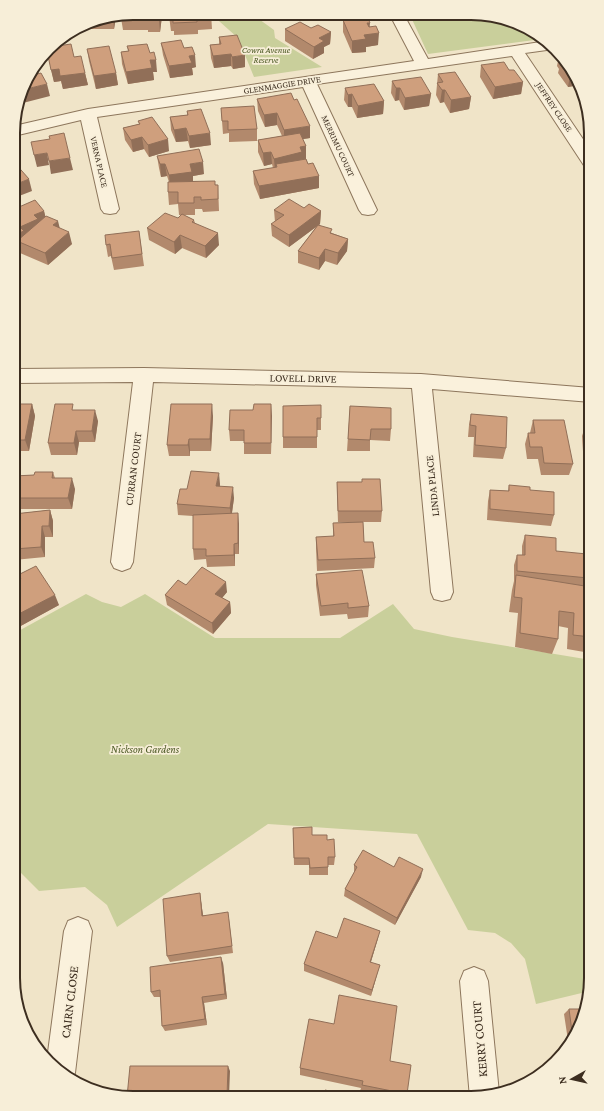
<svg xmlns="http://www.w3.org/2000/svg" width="604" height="1111" font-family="'Crimson Pro',serif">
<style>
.green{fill:#c9cf9b}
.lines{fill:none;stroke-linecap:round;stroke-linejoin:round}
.minor-casing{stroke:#8d765c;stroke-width:2}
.minor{fill:#faf1dc;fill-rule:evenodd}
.wall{fill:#b2896c}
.shaded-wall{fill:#916f58}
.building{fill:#cf9f7d;stroke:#916f58}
.labels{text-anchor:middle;stroke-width:3.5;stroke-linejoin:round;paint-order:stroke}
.far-park-label{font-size:9px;font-style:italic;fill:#4d5a26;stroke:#f7eed8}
.far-street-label{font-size:9px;fill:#3d2e20;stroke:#f7eed8}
.street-label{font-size:11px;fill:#3d2e20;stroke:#f7eed8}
.park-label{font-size:11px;font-style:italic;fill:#4d5a26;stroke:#f7eed8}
.near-street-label{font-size:13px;fill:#3d2e20;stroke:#f7eed8}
.rim{fill:none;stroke:#3d2e20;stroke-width:2}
</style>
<rect width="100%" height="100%" fill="#f0e4c8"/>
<path class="green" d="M210,13L252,14L274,30L275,38L322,67L254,77L238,38Z
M410,15H494L542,39L428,54Z
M86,594L102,602L121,607L145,594L215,638H340L393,604L414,629L452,637L591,660L590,991L536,1004L525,959L511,943L495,933L468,930L417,834L268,824L117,927L107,905L85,887L39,891L13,865V634Z"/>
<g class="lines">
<g class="minor-casing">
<path id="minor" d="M390,15H404L428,59L547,41L554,49L525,53L591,151V168L585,167L512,56L317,84L377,210L374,214L368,215L362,214L359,210L303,87L97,117L119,209L116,213L110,214L104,213L101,209L81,120L14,136V126L88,109L414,61Z
M144,368L421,374L591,388V402L432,389L453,592L450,599L442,601L434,599L431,592L412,388L153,382L133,562L130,568L122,571L114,568L111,562L133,382L14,383V369Z
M78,917L88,921L92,931L75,1073L72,1078L60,1073L47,1060L64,931L68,921Z
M474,967L484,971L488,981L499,1093L470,1098L460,981L464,971Z"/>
</g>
<use href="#minor" class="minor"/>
</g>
<path class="wall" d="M167,13H211L212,29L198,30V34L174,35V31H171L169,16H168Z
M311,14H356V18L370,27L378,45L366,47V52L352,53L343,32V20H311Z
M116,16L114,29H77V28L87,22Z
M162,16L160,32H148V30H123L121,18Z
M311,28L331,32L330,44L324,47V53L313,59L285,41V29Z
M219,37L245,67L233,69L231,66L214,68L211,58L210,45L219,44Z
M161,43L184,48L196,67L192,68L193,75L170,78L163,55Z
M127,46L157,72H153L154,80L128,84L122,64L121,52L128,51Z
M87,49L116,73L118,85L96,89L89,61Z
M47,51L74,57L85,73L88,85L63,89L61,81L54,82Z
M559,56L579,85L568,87L558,73L559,69L557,66Z
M481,65L509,70L523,82L521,94L493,99L480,77Z
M438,74L471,97L469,109L450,113L444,102L440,103L436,95Z
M392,81L431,94L429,106L404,110L399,100L395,101L391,93Z
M345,88L384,101L383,114L357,118L352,107H348L344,100Z
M257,99L310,138L303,139L306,146V159L308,164L319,176V188L260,199L254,184L253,171L273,168L272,164L264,166L258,152V140L282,136L277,125L265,127L258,111Z
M221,108L257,129V141L229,142V133L223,134Z
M187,111L211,145L190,148L188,141L176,142L171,130L170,117L187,115Z
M138,121L169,151L149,157L144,149L133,152L125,140L123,128L139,124Z
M157,156L204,174L193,176V181L218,185L219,211L203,212L202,209H195V215H184L194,220L195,223L219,245L206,258L182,248L175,254L149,240L147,228L178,218L181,215H179L178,204L169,205L168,192L169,182L167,176L161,177L159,168Z
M14,205L19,207L44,211L45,216L59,228L72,244L48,265L20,253L18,246L14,248Z
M304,208L321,211L320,224L319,225L332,233L348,239L347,251L337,265L325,261L319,270L298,263V251L316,227L289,247L272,236L271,224L275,222L274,210Z
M139,231L144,266L114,270L111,256L108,257L106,245Z
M14,404H32L35,416L29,451H14Z
M271,404V454H244V441H230L229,430L253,410Z
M283,406L321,418V430H317V448H283Z
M350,406L391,429L390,441L370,440V451H347Z
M75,410L98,421L95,442H79L77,455H51L48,443Z
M471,414L506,448L503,459L473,457L474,437H468L469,425Z
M213,416L211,451H190V456H169L167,445Z
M533,420L573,464L569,475H541L538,459H527L525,444L528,433H530Z
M586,424L591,425V468L584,467L582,436Z
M53,472L55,478L75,489L72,509H14V476L34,475Z
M362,479L382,511L381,522H363L364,542L375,558L374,568L317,571L316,548V537H333V523L359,522H338L337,493V482H362Z
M220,484V486L234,498L232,513L239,524V554H235V566L207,567L206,559L194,560L193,549V516L178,515L177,504L187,489Z
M509,485L530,490L554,515L551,526L487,520L488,501L490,490L508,491Z
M50,510L53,521V537H45V557L14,560L13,559L14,514Z
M525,535L556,551L588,578L585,586L591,587V651L590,653L567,649L568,628L558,626V639L552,654L515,647L518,613L509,612L512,590L514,581V565L517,555H522V546Z
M316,574L369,606L368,617L348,619L347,614L320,616L316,585Z
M18,575L59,605L17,628L13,622V583L20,579Z
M186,585L227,592L222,598L230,602L231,613L213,634L167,605L165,595Z
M293,828L327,840L335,857L334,865H328V875H309V865H294Z
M354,865L394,867L421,877L395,925L344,896L345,889L354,873Z
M200,893L201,901L203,915L229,919L233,953L170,962L167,956Z
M337,938H378L371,962L378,971L371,996L304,971V964Z
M223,963L227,999L204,1003L207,1025L165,1031L162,1026L160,997H154L151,992Z
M569,1009L582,1024L569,1047L564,1014Z
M390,1061L407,1094L406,1098H394L360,1091L361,1088L300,1075V1068Z"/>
<path class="shaded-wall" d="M160,13H162V16L160,32L159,20Z
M116,16V17L114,29L113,17Z
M367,23H370L369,34L379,33L378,45L366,47V52L352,53V41L364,35Z
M331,32L330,44L324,47V53L313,59L314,47L319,38Z
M231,54V66L214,68L213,56Z
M195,55L196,67L192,68L193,75L170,78L169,66L189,56Z
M245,55V67L233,69L232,57Z
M150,60H156L157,72H153L154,80L128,84L126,72Z
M59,69L61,81L54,82L51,70Z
M85,73L88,85L63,89L60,76Z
M116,73L118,85L96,89L94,76Z
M570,75H572L579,85L568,87Z
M523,82L521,94L493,99L495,87Z
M47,84L50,96L19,104L18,103L22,90Z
M396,88H400L399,100L395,101Z
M442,90H445L444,102L440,103Z
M352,94V107H348V95Z
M431,94L429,106L404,110L405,98Z
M471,97L469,109L450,113L451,100Z
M384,101L383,114L357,118L358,106Z
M277,113V125L265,127L264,115Z
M310,126V138L284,142V130Z
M186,128L188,141L176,142L174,130Z
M210,133L211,145L190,148L189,136Z
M142,137L144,149L133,152L131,140Z
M168,139L169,151L149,157L148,145Z
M306,146V159L277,167L276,164V171H275L274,159L300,147Z
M271,152L272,164L264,166L263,153Z
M47,153L49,165L37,167L34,155Z
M70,158L73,170L51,174L49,161Z
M203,162L204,174L193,176V184L170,188L169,175L190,164Z
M160,164H165L167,176L161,177Z
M319,176V188L260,199L259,186Z
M29,179L32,191L14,198V185Z
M44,211L47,223L17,241L18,246L14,248V235L20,227L34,215Z
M321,211L320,224L289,247V235Z
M58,221L61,233L53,225Z
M69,232L72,244L48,265L45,253Z
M218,233L219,245L206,258L205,246Z
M180,235L182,248L175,254L174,242Z
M348,239L347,251L337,265L338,253Z
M325,249V261L319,270V258Z
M32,404L35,416L29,451L25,440Z
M212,404L213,416L211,451L210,439Z
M271,404L272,416L271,454Z
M95,410L98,421L95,442L92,431Z
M76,431L79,442L77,455L74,443Z
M189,439L190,451V456L188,445Z
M219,473L220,484L218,497L216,486Z
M72,478L75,489L72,509L68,498Z
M233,487L234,498L231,519L230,508Z
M50,510L53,521V537L49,526Z
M238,513L239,524V554L238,543Z
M42,526L45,537V557L41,547Z
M234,544L235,554V566L234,555Z
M226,582L227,592L217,604L215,594Z
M55,595L59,605L17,628L13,620V617Z
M230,602L231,613L213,634L212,623Z
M423,869L421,877L395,925L397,918Z
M200,893L201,901L204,923L202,916Z
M380,931L378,938L369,968L370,962Z
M221,957L223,963L227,999L225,994Z
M380,965L378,971L371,996L372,990Z
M202,997L204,1003L207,1025L205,1019Z
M228,1066L230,1071L229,1097H227Z"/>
<path class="building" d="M133,13H160L159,20H147V18H121L122,15Z
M169,13H211V17L197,18V22L173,23V19H170Z
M367,16L370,23H367L369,27L376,26L379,33L364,35L366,39L352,41L343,20Z
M300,22L311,28L318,25L331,32L319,38L324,41L314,47L285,29Z
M237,35L245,55L232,57L231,54L213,56L210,45L221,44L219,37Z
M181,40L184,48L192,47L195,55L189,56L192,63L169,66L161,43Z
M71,44L74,57L81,56L85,73L60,76L59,69L51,70L47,51L51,47Z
M147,44L150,53L154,52L156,60H150L152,68L126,72L121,52L129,51L127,46Z
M109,46L116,73L94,76L87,49Z
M561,61H562L572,75H570Z
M504,62L509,70H514L523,82L495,87L481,65Z
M455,72L471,97L451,100L445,90H442L437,83L443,82L438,74Z
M41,73L47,84L22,90L25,80L29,76Z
M421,77L431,94L405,98L400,88H396L392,81Z
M374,84L384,101L358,106L352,94L348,95L345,88Z
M291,93L294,100L297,99L310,126L284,130L277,113L264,115L257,99Z
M254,106L257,129L228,130V121H222L221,108Z
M201,109L210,133L189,136L186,128L174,130L170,117L188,115L187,111Z
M152,117L168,139L148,145L142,137L131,140L123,128L140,124L138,121Z
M64,133L70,158L49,161L47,153L34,155L31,142L50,139L49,136Z
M300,133L306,146L300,147L302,152L274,159L271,152L263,153L258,140Z
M199,149L203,162L190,164L192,172L169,175L165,164H160L157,156Z
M306,159L308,164L313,163L319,176L259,186L253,171L277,167L276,164Z
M14,162L29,179L14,185Z
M215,181V185H218V199L201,200V197H194V203H178V192H168V182Z
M289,199L304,208L309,204L321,211L289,235L271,224L284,215L274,210Z
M35,200L44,211L34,215L38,219L20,227L24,231L14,235V205L17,204L19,207Z
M165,213L178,218L182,214L194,220L192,222L218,233L205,246L180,235L174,242L147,228Z
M46,216L58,221L53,225L69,232L45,253L17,241Z
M318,225L332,229L330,233L348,239L338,253L325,249L319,258L298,251Z
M139,231L142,254L112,258L110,244L106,245L105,235Z
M14,404H32L25,440H14Z
M55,404H73L72,410H95L92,431H76L74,443H48Z
M171,404H212L210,439H189L188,445H167Z
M254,404H271V443H244V430H229L230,410H253Z
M321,405V418H317V437H283V406Z
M350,406L391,408V429H371L370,440L348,439Z
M471,414L507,417L506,448L475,445L476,426L470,425Z
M533,420H564L573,464L544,463L542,447H530L528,433H535Z
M586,424L591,425V456H588Z
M191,471L219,473L216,486L233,487L230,508L177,504L180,489H187Z
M35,472H53L52,478H72L68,498H14V476L34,475Z
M362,479H380L382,511H338L337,482H362Z
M509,485L530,487V490L554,492V515L490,509V490L509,491Z
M50,510L49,526H42L41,547L14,549V514Z
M238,513V543L234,544V555L206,556V549H193V515Z
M363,522L364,542H373L375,558L318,560L316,537L334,536L333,523Z
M525,535L556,538V551L587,554L588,578L517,571V555H525Z
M36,566L55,595L13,617V583L21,579L18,575Z
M202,567L226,582L215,594L230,602L212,623L165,595L178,580L186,585Z
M362,570L369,606L348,608V603L321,606L316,574Z
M516,575L591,587V637L573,635L574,613L559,611L558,639L520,633L522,598L514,597Z
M312,827V835H327V840L334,839L335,857H328V867L310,868L309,858H294L293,828Z
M363,850L394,867L399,857L423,869L397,918L345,889L357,867L354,865Z
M200,893L202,916L228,912L232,946L167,956L163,899Z
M344,918L380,931L370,962L380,965L372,990L304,964L316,931L337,938Z
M221,957L225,994L202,997L205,1019L162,1026L160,990L151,992L150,967Z
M339,995L397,1006L390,1061L411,1065L407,1094L362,1085L363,1081L300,1068L309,1019L334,1024Z
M569,1009H585L582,1024L573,1039Z
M130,1066H228L227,1097H127Z
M325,1090L360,1098H324Z"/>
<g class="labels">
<g class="far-park-label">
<text x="266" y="53">Cowra Avenue<tspan x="266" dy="10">Reserve</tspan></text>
</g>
<g class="far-street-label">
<text transform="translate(282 85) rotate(-9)" y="3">GLENMAGGIE DRIVE</text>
<text transform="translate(554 107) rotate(56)" y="3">JEFFREY CLOSE</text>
<text transform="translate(338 146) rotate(65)" y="3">MERRIMU COURT</text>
<text transform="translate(99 162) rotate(77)" y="3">VERNA PLACE</text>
</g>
<g class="street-label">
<text transform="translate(303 378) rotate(1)" y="4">LOVELL DRIVE</text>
<text transform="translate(133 469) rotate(-83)" y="4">CURRAN COURT</text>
<text transform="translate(432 486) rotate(-96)" y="4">LINDA PLACE</text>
</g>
<g class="park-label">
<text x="145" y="753">Nickson Gardens</text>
</g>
<g class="near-street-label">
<text transform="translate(69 1002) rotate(-83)" y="5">CAIRN CLOSE</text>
<text transform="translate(479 1039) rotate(-95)" y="5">KERRY COURT</text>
</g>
</g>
<path d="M0 0H604V1111H0ZM133 20H471A113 113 0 0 1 584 133V978A113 113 0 0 1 471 1091H133A113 113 0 0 1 20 978V133A113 113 0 0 1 133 20Z" fill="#f7eed8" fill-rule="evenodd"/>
<path class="rim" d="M133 20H471A113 113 0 0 1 584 133V978A113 113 0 0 1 471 1091H133A113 113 0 0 1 20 978V133A113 113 0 0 1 133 20Z"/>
<g transform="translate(572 1079) rotate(262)" stroke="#f7eed8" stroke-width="3" paint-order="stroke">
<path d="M0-3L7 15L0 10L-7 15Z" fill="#3d2e20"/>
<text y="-6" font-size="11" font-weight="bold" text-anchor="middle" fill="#3d2e20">N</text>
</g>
</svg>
